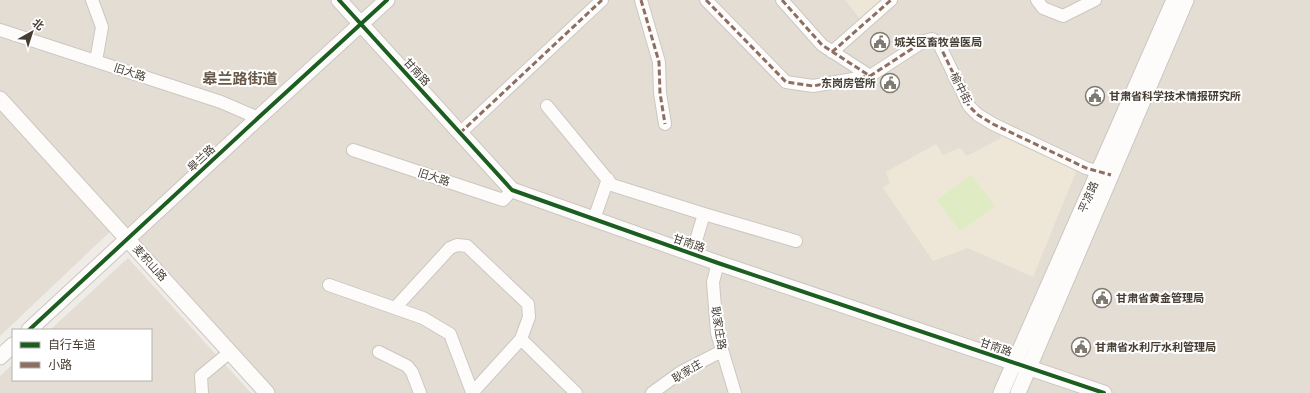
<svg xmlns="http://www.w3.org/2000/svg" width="1310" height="393" font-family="'Noto Sans','Noto Sans SC',sans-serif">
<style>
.residential{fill:#e4ddd3}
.education{fill:#eee6d7}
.green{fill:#dfebc3}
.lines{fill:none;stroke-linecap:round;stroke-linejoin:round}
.minor-casing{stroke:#cbc7c2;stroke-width:14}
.tertiary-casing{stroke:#cbc7c2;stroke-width:17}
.minor{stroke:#fdfcfb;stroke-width:12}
.tertiary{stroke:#fdfcfb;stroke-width:15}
.quiet{stroke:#8d6e63;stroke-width:3;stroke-dasharray:6 3;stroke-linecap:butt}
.cycleway-casing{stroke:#fff;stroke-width:6}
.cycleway{stroke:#1b5e20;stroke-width:4}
.labels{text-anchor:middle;stroke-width:4;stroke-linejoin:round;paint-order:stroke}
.poi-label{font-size:11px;font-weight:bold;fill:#453c32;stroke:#fff;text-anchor:start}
.street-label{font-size:11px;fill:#453c32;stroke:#fff}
.district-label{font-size:15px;font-weight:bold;fill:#685949;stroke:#fff}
</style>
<rect width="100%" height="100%" fill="#efebe6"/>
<path class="residential" d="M0,0H1310V393H270L116,226L0,336Z
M128,258L251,393H0V376L13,364V380H151V330H50Z"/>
<path class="education" d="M845,0H884L862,21Z
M1000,130L1078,167L1033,277L968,248L933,261L883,188L890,183L886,172L936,144L943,155L960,148L967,156L1001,138Z"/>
<path class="green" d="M971,175L995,206L960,231L937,200Z"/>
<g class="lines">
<g class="minor-casing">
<path id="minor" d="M92,0L102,27L96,61
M641,0L659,62L660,93L665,124
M706,0L786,82L813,86L870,76
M782,0L822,45L870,76L924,41L932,39L939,44L969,106L978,115L993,124L1086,168L1106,174
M1037,0L1043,8L1063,16L1095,0
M0,30L221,102L258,118
M832,52L891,0
M547,106L612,185L704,214L692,254
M460,133L602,0
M353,150L503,200L512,190
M704,214L796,241
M594,219L608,179
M718,263L713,282L717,333L735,393
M329,285L423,318L450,334L472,392
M395,308L450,248L457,245L467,246L528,304L529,317L521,339
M379,352L407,366L412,372L420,393
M202,393L201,376L230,352
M472,393L521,339L576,393
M652,393L681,372L722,351"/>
</g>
<g class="tertiary-casing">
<path id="tertiary" d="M339,0L512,190L718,263L1104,393
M0,99L267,393
M29,330L258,118L387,0
M0,357L13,345
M1001,393L1174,0
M1018,393L1186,0"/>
</g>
<use href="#minor" class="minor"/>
<use href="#tertiary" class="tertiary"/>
<path class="quiet" d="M641,0L659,62L660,93L665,124
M706,0L786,82L813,86L870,76
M782,0L822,45L870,76L924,41L932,39L939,44L969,106L978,115L993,124L1086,168L1111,175
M832,52L891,0
M460,133L602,0"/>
<g class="cycleway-casing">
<path id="cycleway" d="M339,0L512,190L718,263L1104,393
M29,330L258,118L387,0"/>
</g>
<use href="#cycleway" class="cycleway"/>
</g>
<defs>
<g id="civic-ring" transform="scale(1)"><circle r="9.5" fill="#fff" stroke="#807971" stroke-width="1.5"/><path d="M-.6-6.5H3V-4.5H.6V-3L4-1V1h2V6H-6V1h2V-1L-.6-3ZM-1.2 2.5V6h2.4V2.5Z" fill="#807971"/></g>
</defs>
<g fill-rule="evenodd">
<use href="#civic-ring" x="880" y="42"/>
<use href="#civic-ring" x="890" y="83"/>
<use href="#civic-ring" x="1095" y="96"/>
<use href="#civic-ring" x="1102" y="298"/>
<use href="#civic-ring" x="1081" y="347"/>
</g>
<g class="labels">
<g class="poi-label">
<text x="894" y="46">城关区畜牧兽医局</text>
<text x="876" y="87" text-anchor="end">东岗房管所</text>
<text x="1109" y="100">甘肃省科学技术情报研究所</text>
<text x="1116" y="302">甘肃省黄金管理局</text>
<text x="1095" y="351">甘肃省水利厅水利管理局</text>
</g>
<g class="street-label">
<text transform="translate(130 72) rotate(18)" y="4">旧大路</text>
<text transform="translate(417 72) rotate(48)" y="4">甘南路</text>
<text transform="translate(961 88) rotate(63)" y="4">榆中街</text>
<text transform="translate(201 158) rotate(-43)" y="4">皋兰路</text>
<text transform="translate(434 177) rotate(18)" y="4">旧大路</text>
<text transform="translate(1088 197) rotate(-66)" y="4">平凉路</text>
<text transform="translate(689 243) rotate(19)" y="4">甘南路</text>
<text transform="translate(150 263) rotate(48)" y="4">麦积山路</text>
<text transform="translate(719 328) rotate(81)" y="4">耿家庄路</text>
<text transform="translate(996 347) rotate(19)" y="4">甘南路</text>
<text transform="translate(687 371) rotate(-31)" y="4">耿家庄</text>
</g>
<g class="district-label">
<text x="240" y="84">皋兰路街道</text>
</g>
</g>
<rect x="12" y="329" width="140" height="52" fill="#ffffff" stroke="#b5b1ad"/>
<rect x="20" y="342" width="20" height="6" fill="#1b5e20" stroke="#b5b1ad"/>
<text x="48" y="349" font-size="12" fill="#453c32">自行车道</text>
<rect x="20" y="362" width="20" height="6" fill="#8d6e63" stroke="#b5b1ad"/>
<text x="48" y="369" font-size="12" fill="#453c32">小路</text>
<g transform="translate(32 32) rotate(39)" stroke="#ffffff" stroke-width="3" paint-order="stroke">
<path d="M0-3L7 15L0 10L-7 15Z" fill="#453c32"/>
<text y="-6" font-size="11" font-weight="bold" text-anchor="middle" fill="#453c32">北</text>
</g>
</svg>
